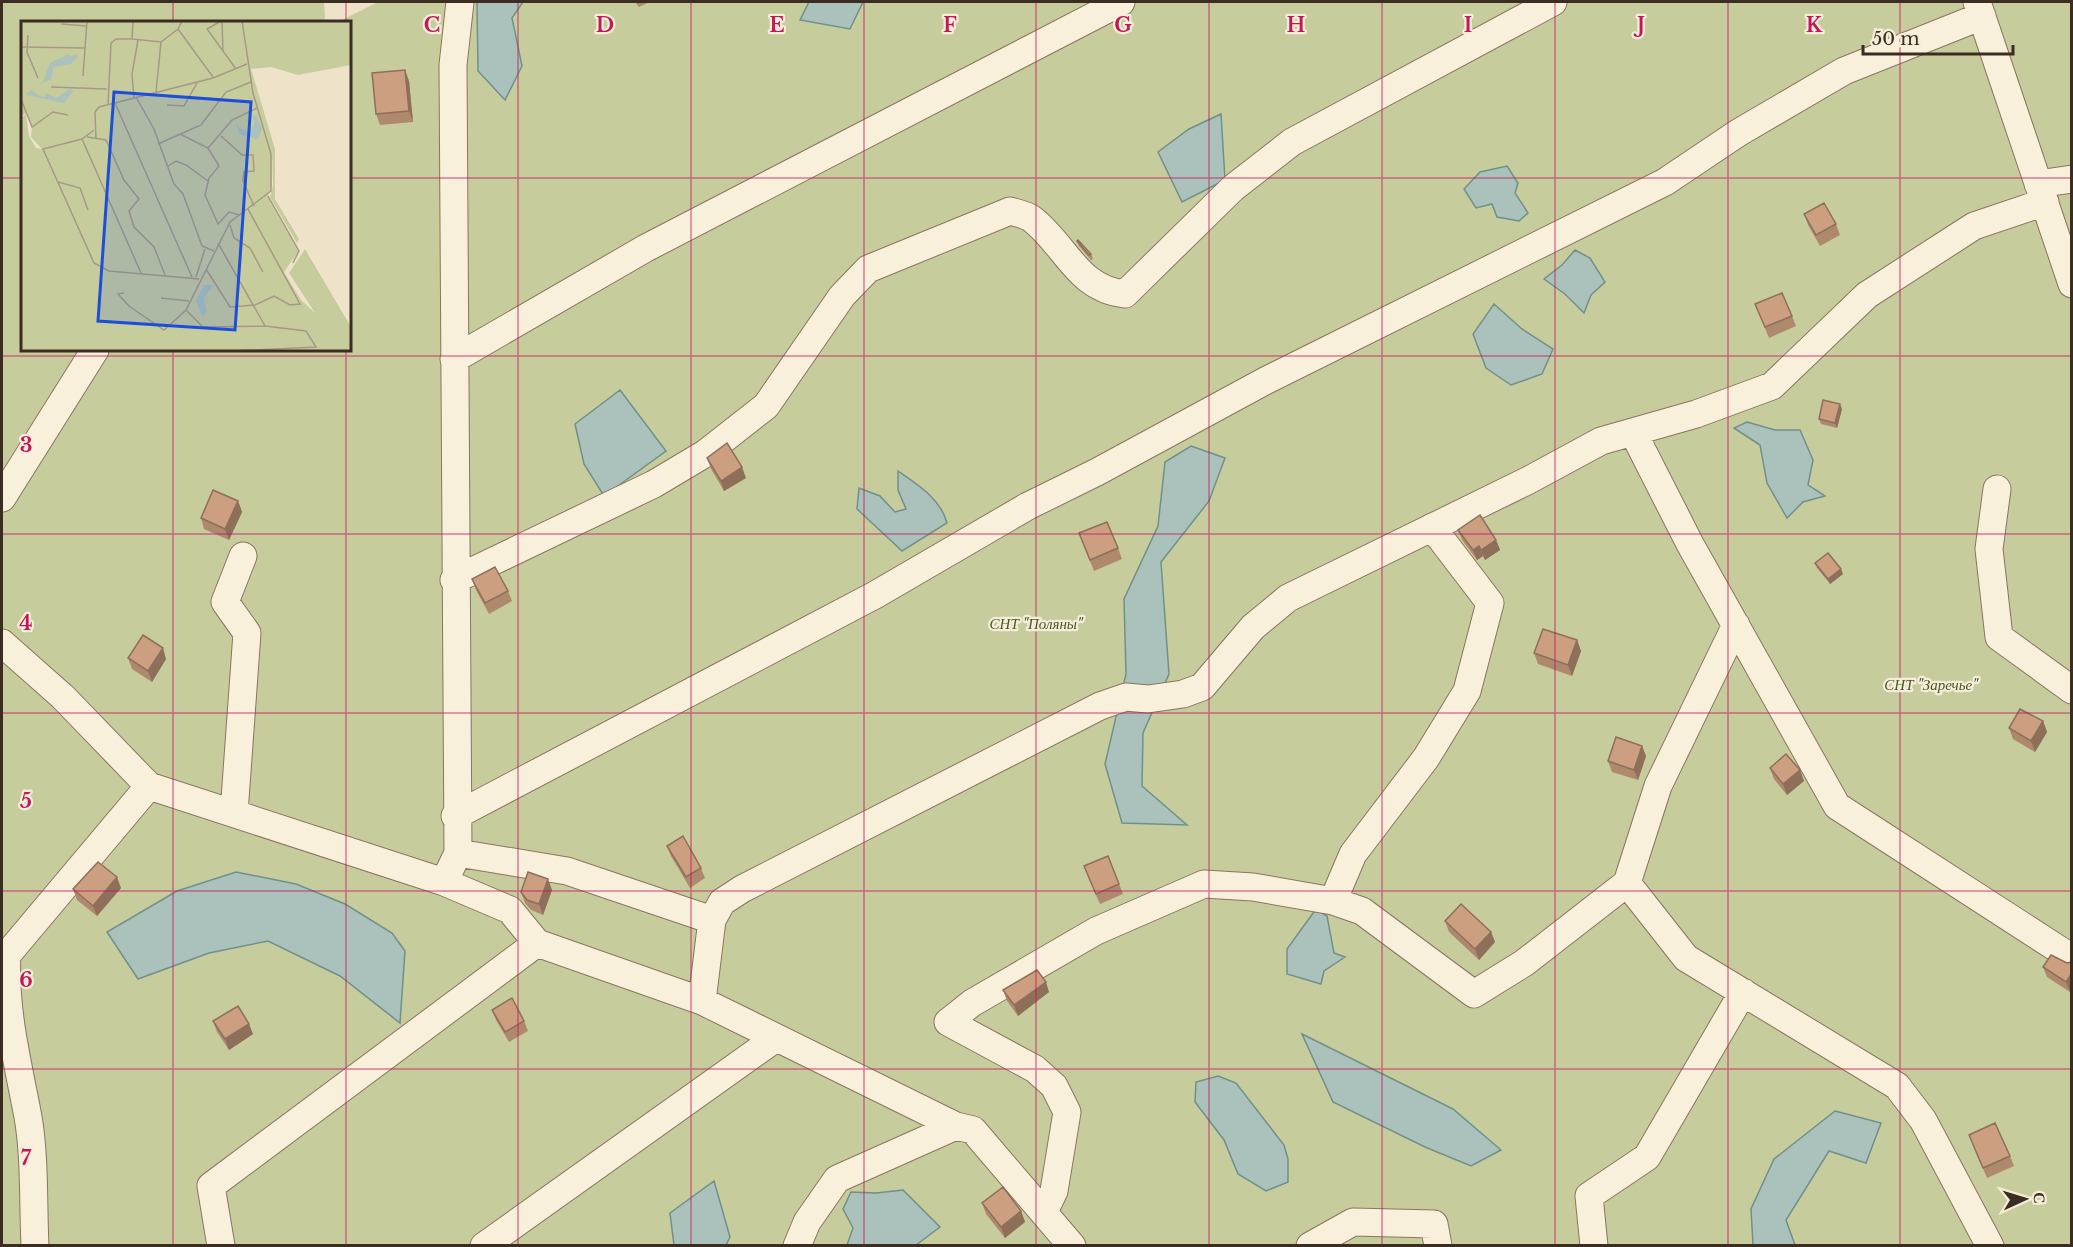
<svg xmlns="http://www.w3.org/2000/svg" width="2073" height="1247" font-family="'Libre Baskerville',serif">
<style>
.green{fill:#c7cc9d}
.water{fill:#aac2bb;stroke:#709189;stroke-width:1.5}
.lines{fill:none;stroke-linecap:round;stroke-linejoin:round}
.minor-casing{stroke:#8a755e;stroke-width:29}
.minor{stroke:#f9f0dc;stroke-width:27}
.wall{fill:#af896e}
.shaded-wall{fill:#8e6f5a}
.building{fill:#cb9f80;stroke:#8e6f5a;stroke-width:1.5}
.grid{fill:none;stroke:#c2185b;stroke-width:1.5;stroke-opacity:0.55}
.labels{text-anchor:middle;stroke-width:4.5;stroke-linejoin:round;paint-order:stroke}
.park-label{font-size:15px;font-style:italic;fill:#4b5728;stroke:#f5edd8}
.inset-road{fill:none;stroke:#a69a86;stroke-width:1.5}
.view{fill:#1d4ed8;fill-opacity:0.15;stroke:#1d4ed8;stroke-width:3}
.inset-edge{fill:none;stroke:#3b2d21;stroke-width:3}
.grid-label{font-size:20px;text-anchor:middle;font-weight:bold;fill:#c2185b;stroke:#f5edd8;stroke-width:4.5;stroke-linejoin:round;paint-order:stroke}
</style>
<rect width="100%" height="100%" fill="#eee3c9"/>
<path class="green" d="M2,2H324L325,19L321,22H22V350H350V22H338L378,2H2071V1245H2Z"/>
<path class="water" d="M477,2H523L512,18L522,66L505,100L478,71Z
M809,2H863L850,29L800,20Z
M1221,114L1225,180L1182,202L1158,152L1189,129Z
M1507,166L1518,183L1515,193L1528,213L1519,221L1497,217L1492,204L1476,208L1464,189L1480,172Z
M1575,250L1590,258L1605,282L1591,295L1584,313L1565,294L1544,279L1562,265Z
M1494,304L1522,329L1553,349L1542,374L1511,385L1486,368L1473,334Z
M620,390L666,451L604,496L584,464L575,424Z
M1747,422L1775,430H1800L1813,460L1808,485L1825,496L1803,502L1787,518L1767,483L1760,445L1734,428Z
M1191,446L1225,458L1209,501L1161,562L1169,674L1143,733L1142,786L1187,825L1122,823L1105,764L1126,674L1124,599L1158,526L1165,462Z
M898,471C918,485 941,499 947,523L902,551L857,509L859,488L880,496L895,512L906,509L898,490Z
M236,872L296,884L345,904L392,933L405,951L400,1023L340,976L268,941L209,953L138,979L107,932L177,891Z
M1316,909L1327,916L1334,953L1345,957L1324,971L1321,984L1287,974V949Z
M1302,1034L1453,1109L1501,1150L1471,1166L1425,1147L1333,1102Z
M1218,1076L1236,1083L1284,1145L1288,1159V1182L1266,1191L1238,1174L1224,1140L1195,1102L1196,1082Z
M1835,1111L1881,1123L1866,1163L1829,1151L1786,1220L1795,1245H1753L1751,1209L1774,1159Z
M714,1181L730,1237L726,1245H674L670,1213Z
M903,1190L940,1227L916,1245H847L853,1228L843,1209L851,1192L876,1193Z"/>
<g class="lines">
<g class="minor-casing">
<path id="minor" d="M1977,2L2072,284
M2038,184L2072,179
M454,359L646,248L1121,2
M1633,432L1690,544L1837,806L2072,958
M1997,489L1989,549L1999,637L2072,690
M2,498L95,350
M454,580L654,484L706,453L766,406L842,296L868,269L1010,211C1017,213 1027,215 1032,219C1066,245 1077,289 1125,294L1233,188L1292,142L1553,2
M2,643L63,697L149,786L444,882L510,910L537,943L702,1001L956,1126L973,1130L1072,1246
M234,813L247,633L225,602L243,556
M455,816L875,595L1028,506L1097,472L1265,381L1665,182L1738,133L1844,71L1982,16
M458,853L567,871L712,920
M444,882L458,853L453,65L460,2
M1627,883L1686,958L1897,1086L1923,1120L1990,1246
M1333,901L1353,854L1426,758L1467,691L1490,603L1432,527
M702,1001L712,920L722,902L742,889L1100,706L1126,697L1148,699L1183,694L1202,687L1253,627L1288,598L1527,481L1601,441L1696,414L1772,386L1867,295L1974,226L2045,202
M1044,1212L1054,1191L1067,1112L1054,1086L1035,1069L948,1022L972,1003L1096,931L1204,884L1253,887L1333,901L1362,911L1474,994L1524,963L1627,883L1658,786L1736,625
M35,1246C33,1205 35,1157 28,1117C18,1063 4,1011 7,955L149,786
M221,1246L211,1186L537,943
M484,1246L776,1038
M797,1246L807,1222L837,1179L956,1126
M1310,1246L1353,1222L1434,1224L1438,1246
M1594,1246L1589,1196L1647,1157L1743,992"/>
</g>
<use href="#minor" class="minor"/>
</g>
<path class="wall" d="M635,2H649L639,7Z
M409,81L413,122L380,125L376,114Z
M1804,214L1836,224L1840,235L1820,246L1808,225Z
M1077,241L1091,254L1093,259L1091,260L1079,246Z
M1755,304L1792,316L1796,326L1769,338Z
M1842,409L1837,428L1821,424L1819,419Z
M707,458L746,478L724,491L711,469Z
M238,501L242,512L229,540L204,529L201,518Z
M1458,530L1496,540L1500,550L1485,560L1483,556L1477,560L1462,540Z
M1079,533L1118,548L1122,559L1094,571Z
M1815,563L1843,574L1830,584L1817,568Z
M472,579L508,591L512,601L489,614L476,590Z
M1577,640L1581,651L1572,676L1538,664L1534,653Z
M128,658L166,659L152,682L132,669Z
M2043,721L2047,732L2035,752L2013,739L2009,728Z
M1642,746L1646,756L1638,780L1612,772L1608,761Z
M1770,768L1800,770L1804,781L1787,795L1774,779Z
M667,846L701,868L705,878L690,888L671,856Z
M1088,877L1119,884L1123,894L1100,904Z
M121,888L97,916L77,900L73,889Z
M552,890L543,915L531,910L525,903L521,892Z
M1445,921L1491,932L1495,942L1479,960L1449,932Z
M2072,962V990L2070,992L2047,977L2043,967Z
M1003,990L1049,992L1018,1016L1007,1001Z
M492,1010L524,1021L528,1031L509,1042L496,1020Z
M213,1021L253,1034L229,1050L217,1032Z
M1969,1135L2010,1156L2014,1166L1987,1178Z
M982,1203L1021,1211L1025,1222L1005,1238L986,1214Z"/>
<path class="shaded-wall" d="M405,70L409,81L413,122L409,111Z
M1840,404L1842,409L1837,428L1835,423Z
M742,467L746,478L724,491L721,481Z
M238,501L242,512L229,540L225,529Z
M1496,540L1500,550L1485,560L1481,550Z
M1479,546L1483,556L1477,560L1473,550Z
M1841,569L1843,574L1830,584L1828,579Z
M1577,640L1581,651L1572,676L1568,665Z
M163,648L166,659L152,682L148,671Z
M2043,721L2047,732L2035,752L2031,741Z
M1642,746L1646,756L1638,780L1634,770Z
M1800,770L1804,781L1787,795L1783,784Z
M117,877L121,888L97,916L93,906Z
M548,879L552,890L543,915L539,904Z
M1491,932L1495,942L1479,960L1475,949Z
M2072,973V990L2070,992L2066,982Z
M1046,982L1049,992L1018,1016L1014,1005Z
M249,1024L253,1034L229,1050L225,1039Z
M1021,1211L1025,1222L1005,1238L1001,1227Z"/>
<path class="building" d="M405,70L409,111L376,114L372,73Z
M1824,203L1836,224L1816,235L1804,214Z
M1078,240L1091,254L1089,255L1077,241Z
M1782,293L1792,316L1765,327L1755,304Z
M1823,400L1840,404L1835,423L1819,419Z
M727,443L742,467L721,481L707,458Z
M213,490L238,501L225,529L201,518Z
M1480,515L1496,540L1481,550L1479,546L1473,550L1458,530Z
M1107,522L1118,548L1090,560L1079,533Z
M1828,553L1841,569L1828,579L1815,563Z
M495,567L508,591L485,603L472,579Z
M1543,629L1577,640L1568,665L1534,653Z
M143,635L163,648L148,671L128,658Z
M2020,709L2043,721L2031,741L2009,728Z
M1616,737L1642,746L1634,770L1608,761Z
M1786,754L1800,770L1783,784L1770,768Z
M683,836L701,868L686,877L667,846Z
M1108,856L1119,884L1096,894L1084,866Z
M98,862L117,877L93,906L73,889Z
M528,872L548,879L539,904L527,900L521,892Z
M1461,904L1491,932L1475,949L1445,921Z
M2051,955L2067,963L2072,962V973L2066,982L2043,967Z
M1037,970L1046,982L1014,1005L1003,990Z
M512,998L524,1021L505,1032L492,1010Z
M238,1006L249,1024L225,1039L213,1021Z
M1995,1123L2010,1156L1983,1168L1969,1135Z
M1003,1187L1021,1211L1001,1227L982,1203Z"/>
<path class="grid" d="M173,2V22M346,2V22M518,2V1246M691,2V1246M864,2V1246M1036,2V1246M1209,2V1246M1382,2V1246M1555,2V1246M1728,2V1246M1900,2V1246M2,178H22M350,178H2072M173,350V1246M346,350V1246M2,356H2072M2,534H2072M2,713H2072M2,891H2072M2,1069H2072"/>
<g class="labels">
<g class="park-label">
<text x="1036" y="629">СНТ "Поляны"</text>
<text x="1931" y="690">СНТ "Заречье"</text>
</g>
</g>
<g transform="translate(21 21)">
<rect width="330" height="330" fill="#eee3c9"/>
<path d="M0,0H330V44L277,54L250,46L230,48L254,128V178L278,218L276,222L249,176L252,164L251,132V164L247,175L278,230L263,251L280,279L294,292L268,252L284,228L330,306V330H0V97L5,93L8,115L15,127L21,128L10,116L11,105L6,92L0,95Z" fill="#c7cc9d"/>
<path d="M48,33V36L55,33L57,36L50,43L33,46L30,58L16,65L22,61L29,42ZM50,67L52,71L43,82L5,74L10,69L18,75L24,76L25,72L35,77ZM235,94L241,107L237,119L218,113L215,101L218,107L229,111L234,101L231,96ZM183,264H193L183,277L186,292L181,295L175,280Z" fill="#aac2bb"/>
<path class="inset-road" d="M200,0L186,8L215,48M201,0L202,31M40,3L66,5M157,8L192,56M7,14L6,31L17,57M111,18L140,21L157,8L161,0M0,26L64,27M62,55L66,0M30,66L86,68M135,71L140,21M115,76L133,108L153,163L162,173L181,225L193,230M113,77L111,53L117,19M0,78L11,106L32,91L47,94M94,82L171,256M87,84L90,22L95,18H111L112,0M146,84L163,85L176,62M73,109L61,118L22,128L73,242L88,250L178,258M159,113L187,127L198,145L188,157L184,174L197,203L208,191L219,194M200,115L221,134H232L233,150L223,151L222,160L233,185M66,116L85,119L103,159L118,178L108,190L113,206L133,226L144,254M61,118L120,252M75,118L74,91L78,86L192,57L226,43M137,123L180,104L205,71L230,61M187,127L211,99L236,87M146,146L155,140L165,144L187,160M37,161L59,167L67,189M247,175L278,230L272,242M209,204L213,217L229,227L242,251M197,222L244,305M185,248L209,286L234,284L253,275L269,284L279,283L227,188M175,256L184,228M103,272L97,273L108,285L143,309L165,289L209,201L250,170V133L232,72L221,0M140,277L168,280M165,289L182,306L244,305L285,310L295,326L211,330"/>
<path class="view" d="M93,71L230,81L214,309L77,300Z"/>
<rect width="330" height="330" class="inset-edge"/>
</g>
<g class="grid-label">
<text x="432" y="32">C</text>
<text x="605" y="32">D</text>
<text x="777" y="32">E</text>
<text x="950" y="32">F</text>
<text x="1123" y="32">G</text>
<text x="1296" y="32">H</text>
<text x="1468" y="32">I</text>
<text x="1641" y="32">J</text>
<text x="1814" y="32">K</text>
<text x="26" y="452">3</text>
<text x="26" y="630">4</text>
<text x="26" y="808">5</text>
<text x="26" y="987">6</text>
<text x="26" y="1165">7</text>
</g>
<rect width="2073" height="1247" fill="none" stroke="#3b2d21" stroke-width="6"/>
<g transform="translate(2025 1199) rotate(86)" stroke="#f5edd8" stroke-width="4.5" paint-order="stroke">
<path d="M0-4.5L10 22L0 15L-10 22Z" fill="#3b2d21"/>
<text y="-9" font-size="16" font-weight="bold" text-anchor="middle" fill="#3b2d21">С</text>
</g>
<path d="M1863 45v9h150v-9" fill="none" stroke="#3b2d21" stroke-width="3"/>
<text x="1872" y="45" font-size="18" fill="#3b2d21" stroke="#f5edd8" stroke-width="4.5" paint-order="stroke">50 m</text>
</svg>
